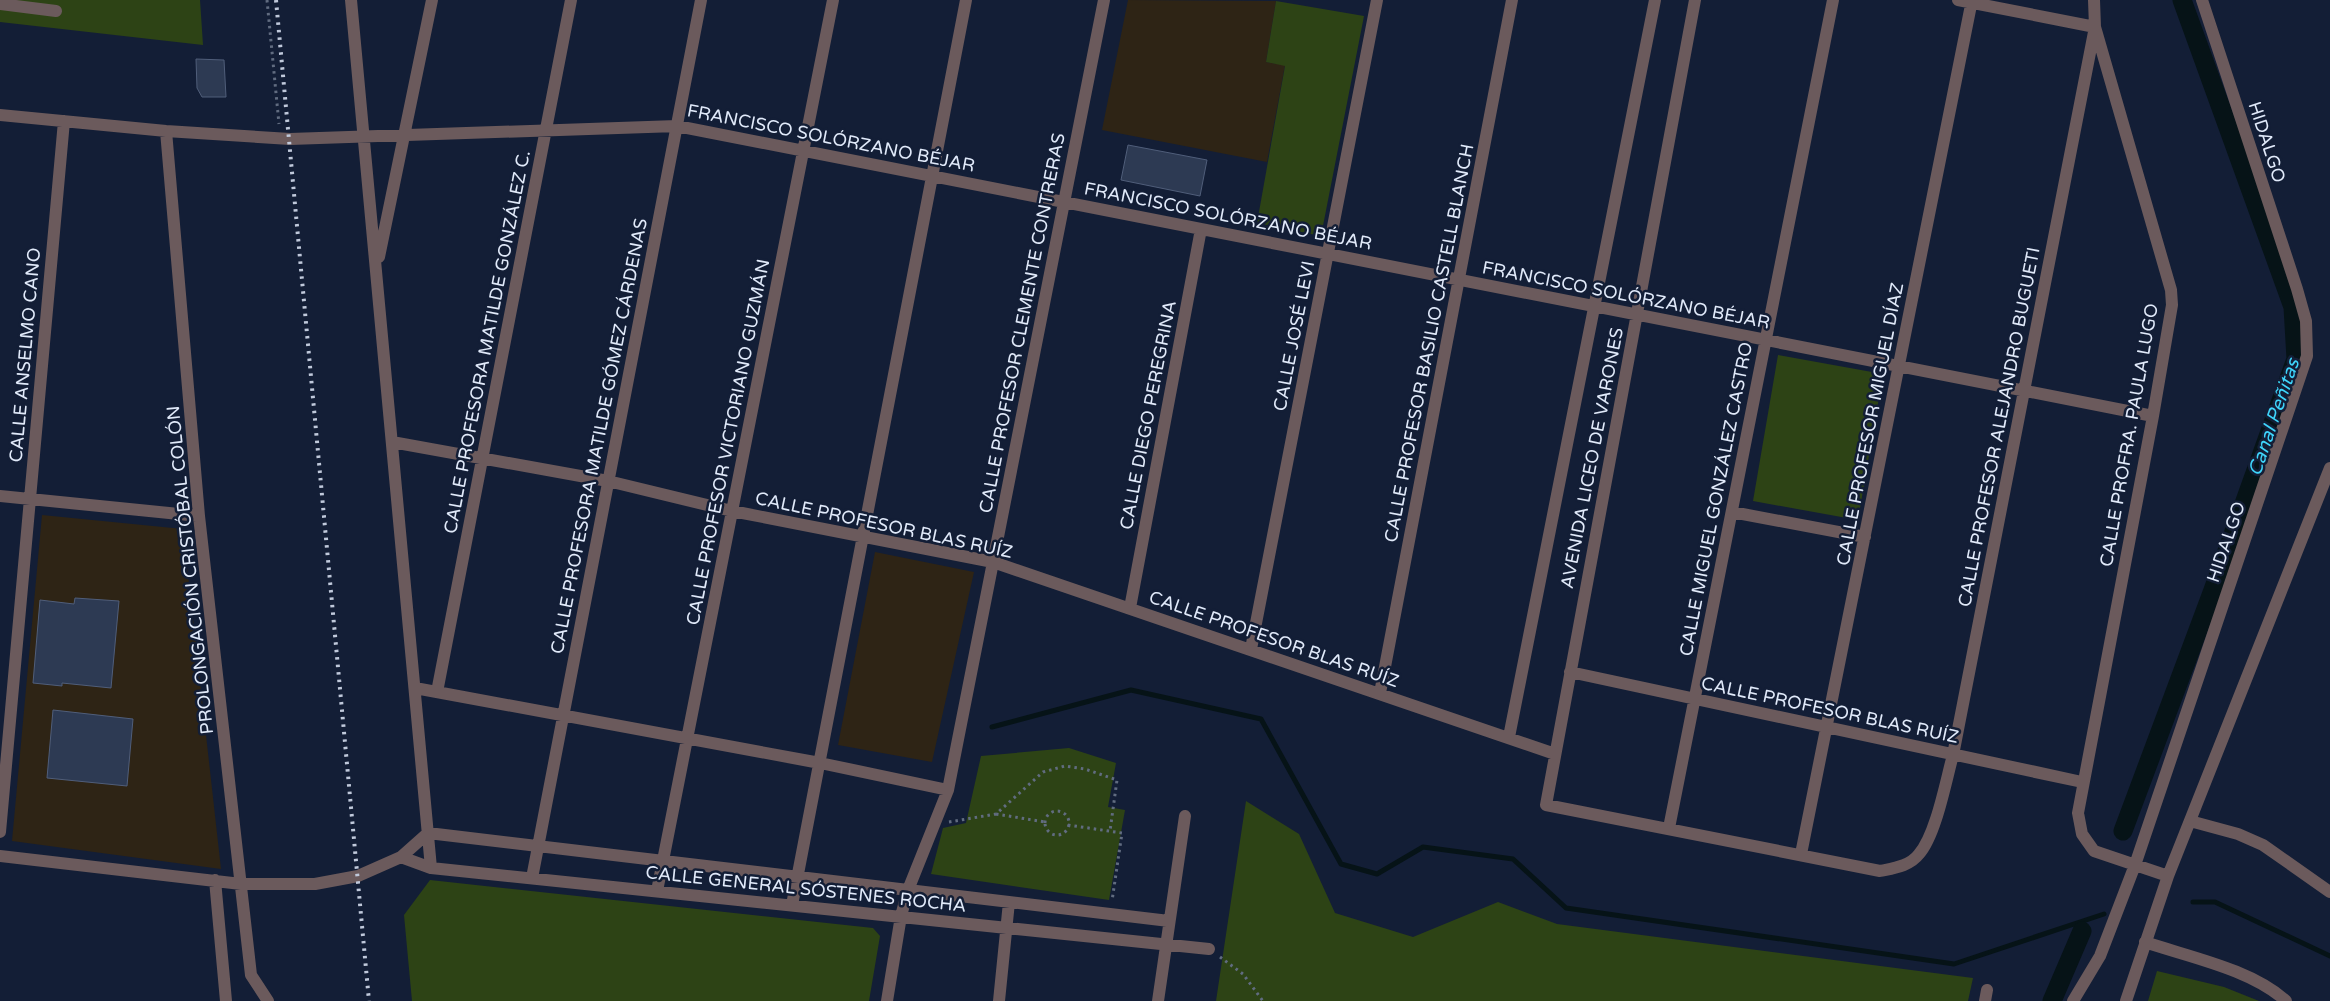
<svg xmlns="http://www.w3.org/2000/svg" width="2330" height="1001" font-family="'Varela Round',sans-serif">
<style>
.education{fill:#2e2415}
.green{fill:#2d4315}
.lines{fill:none;stroke-linecap:round;stroke-linejoin:round}
.stream{stroke:#061317;stroke-width:5}
.canal{stroke:#061317;stroke-width:19}
.building{fill:#2d3a53;stroke:#505e7a}
.path{stroke:#616c80;stroke-width:3;stroke-dasharray:2.5 4;stroke-linecap:butt}
.minor{stroke:#6b5a5c;stroke-width:12}
.rail{stroke:#c0c9db;stroke-width:4;stroke-dasharray:2.5 5;stroke-linecap:butt}
.labels{text-anchor:middle;stroke-width:5;stroke-linejoin:round;paint-order:stroke}
.street-label{font-size:18px;fill:#e1eafa;stroke:#131e36}
.water-label{font-size:19px;font-style:italic;fill:#3ed4fa;stroke:#131e36}
</style>
<rect width="100%" height="100%" fill="#131e36"/>
<path class="education" d="M1128,0L1276,1L1266,62L1285,65L1267,162L1102,130Z
M42,515L183,529L221,869L12,841Z
M875,552L974,572L932,762L838,745Z"/>
<path class="green" d="M0,0H200L203,45L0,22Z
M1276,1L1364,16L1321,236L1257,223L1285,66L1266,62Z
M1778,355L1883,374L1858,520L1753,501Z
M1069,748L1116,763L1108,807L1125,810L1109,900L931,874L943,828L966,823L981,756Z
M1246,801L1299,834L1335,913L1413,937L1498,902L1557,924L1973,978L1968,1001H1216Z
M430,880L873,928L880,936L869,1001H412L404,915Z
M2157,971L2224,987L2259,1001H2148Z"/>
<g class="lines">
<path class="stream" d="M992,727L1131,690L1261,719L1341,864L1377,874L1423,847L1513,859L1566,908L1954,964L2104,914
M2193,902H2215L2330,956"/>
<path class="canal" d="M2123,831L2213,590L2296,359L2293,307L2182,0
M2052,1001L2082,931"/>
</g>
<path class="building" d="M196,59L224,60L226,97H202L197,88Z
M1128,145L1207,160L1200,196L1121,180Z
M75,598L119,601L111,688L62,683V686L33,683L40,600L74,604Z
M53,710L133,719L127,786L47,778Z"/>
<g class="lines">
<path class="path" d="M267,0L279,124
M1045 823a12 12 0 1 1 24 0a12 12 0 1 1-24 0Z
M996,814L1045,822
M949,822L996,814L1043,772L1065,766L1085,769L1117,780L1110,831
M1068,825L1122,833L1112,901
M1220,957L1243,974L1263,1001"/>
<path class="minor" d="M351,0L431,868
M1695,0L1546,805L1880,871C1894,868 1910,866 1919,854C1936,835 1946,780 1953,755L2095,27L2094,0
M1958,0L2095,27L2171,290L2172,305L2153,416L2078,813L2082,834L2094,851L2168,876
M0,4L56,11
M0,115L166,131L290,139L677,126L2153,416
M166,131L199,516L251,975L268,1001
M379,257L432,0
M392,442L608,481L732,511L993,562L1555,754
M0,496L199,516
M1732,512L1865,537
M1130,608L1201,229
M1251,649L1377,0
M1570,672L2082,782
M415,688L820,763L948,790
M437,692L571,0
M1380,693L1512,0
M1509,737L1655,0
M2190,821L2238,834L2263,845L2330,892
M1669,828L1833,0
M0,832L64,121
M1801,854L1972,0
M0,856L241,884H315L358,876L401,857L428,833L1169,921
M401,857L431,868L1209,949
M532,878L701,0
M215,880L226,1001
M657,891L833,0
M792,905L966,0
M2145,942C2189,957 2251,969 2286,1001
M887,1001L901,916L908,890L948,790L1104,0
M999,1001L1009,902
M1158,1001L1185,816
M1985,1001L1987,990
M2073,1001L2100,956L2135,865L2307,356L2306,321L2297,289L2202,0
M2126,1001L2168,876L2330,468"/>
<path class="rail" d="M276,0L369,1001"/>
</g>
<g class="labels">
<g class="street-label">
<text transform="translate(831 138) rotate(11)" y="6">FRANCISCO SOLÓRZANO BÉJAR</text>
<text transform="translate(2267 142) rotate(72)" y="6">HIDALGO</text>
<text transform="translate(1228 216) rotate(11)" y="6">FRANCISCO SOLÓRZANO BÉJAR</text>
<text transform="translate(1626 295) rotate(11)" y="6">FRANCISCO SOLÓRZANO BÉJAR</text>
<text transform="translate(1022 323) rotate(-79)" y="6">CALLE PROFESOR CLEMENTE CONTRERAS</text>
<text transform="translate(1294 336) rotate(-79)" y="6">CALLE JOSÉ LEVI</text>
<text transform="translate(487 342) rotate(-79)" y="6">CALLE PROFESORA MATILDE GONZÁLEZ C.</text>
<text transform="translate(1429 343) rotate(-79)" y="6">CALLE PROFESOR BASILIO CASTELL BLANCH</text>
<text transform="translate(25 355) rotate(-85)" y="6">CALLE ANSELMO CANO</text>
<text transform="translate(1148 415) rotate(-79)" y="6">CALLE DIEGO PEREGRINA</text>
<text transform="translate(1870 424) rotate(-79)" y="6">CALLE PROFESOR MIGUEL DÍAZ</text>
<text transform="translate(1999 427) rotate(-79)" y="6">CALLE PROFESOR ALEJANDRO BUGUETI</text>
<text transform="translate(2129 435) rotate(-80)" y="6">CALLE PROFRA. PAULA LUGO</text>
<text transform="translate(599 436) rotate(-79)" y="6">CALLE PROFESORA MATILDE GÓMEZ CÁRDENAS</text>
<text transform="translate(728 442) rotate(-79)" y="6">CALLE PROFESOR VICTORIANO GUZMÁN</text>
<text transform="translate(1592 458) rotate(-79)" y="6">AVENIDA LICEO DE VARONES</text>
<text transform="translate(1716 499) rotate(-79)" y="6">CALLE MIGUEL GONZÁLEZ CASTRO</text>
<text transform="translate(884 525) rotate(12)" y="6">CALLE PROFESOR BLAS RUÍZ</text>
<text transform="translate(2226 542) rotate(-71)" y="6">HIDALGO</text>
<text transform="translate(190 570) rotate(-96)" y="6">PROLONGACIÓN CRISTÓBAL COLÓN</text>
<text transform="translate(1274 639) rotate(19)" y="6">CALLE PROFESOR BLAS RUÍZ</text>
<text transform="translate(1830 710) rotate(12)" y="6">CALLE PROFESOR BLAS RUÍZ</text>
<text transform="translate(806 889) rotate(6)" y="6">CALLE GENERAL SÓSTENES ROCHA</text>
</g>
<g class="water-label">
<text transform="translate(2273 417) rotate(-71)" y="7">Canal Peñitas</text>
</g>
</g>
</svg>
